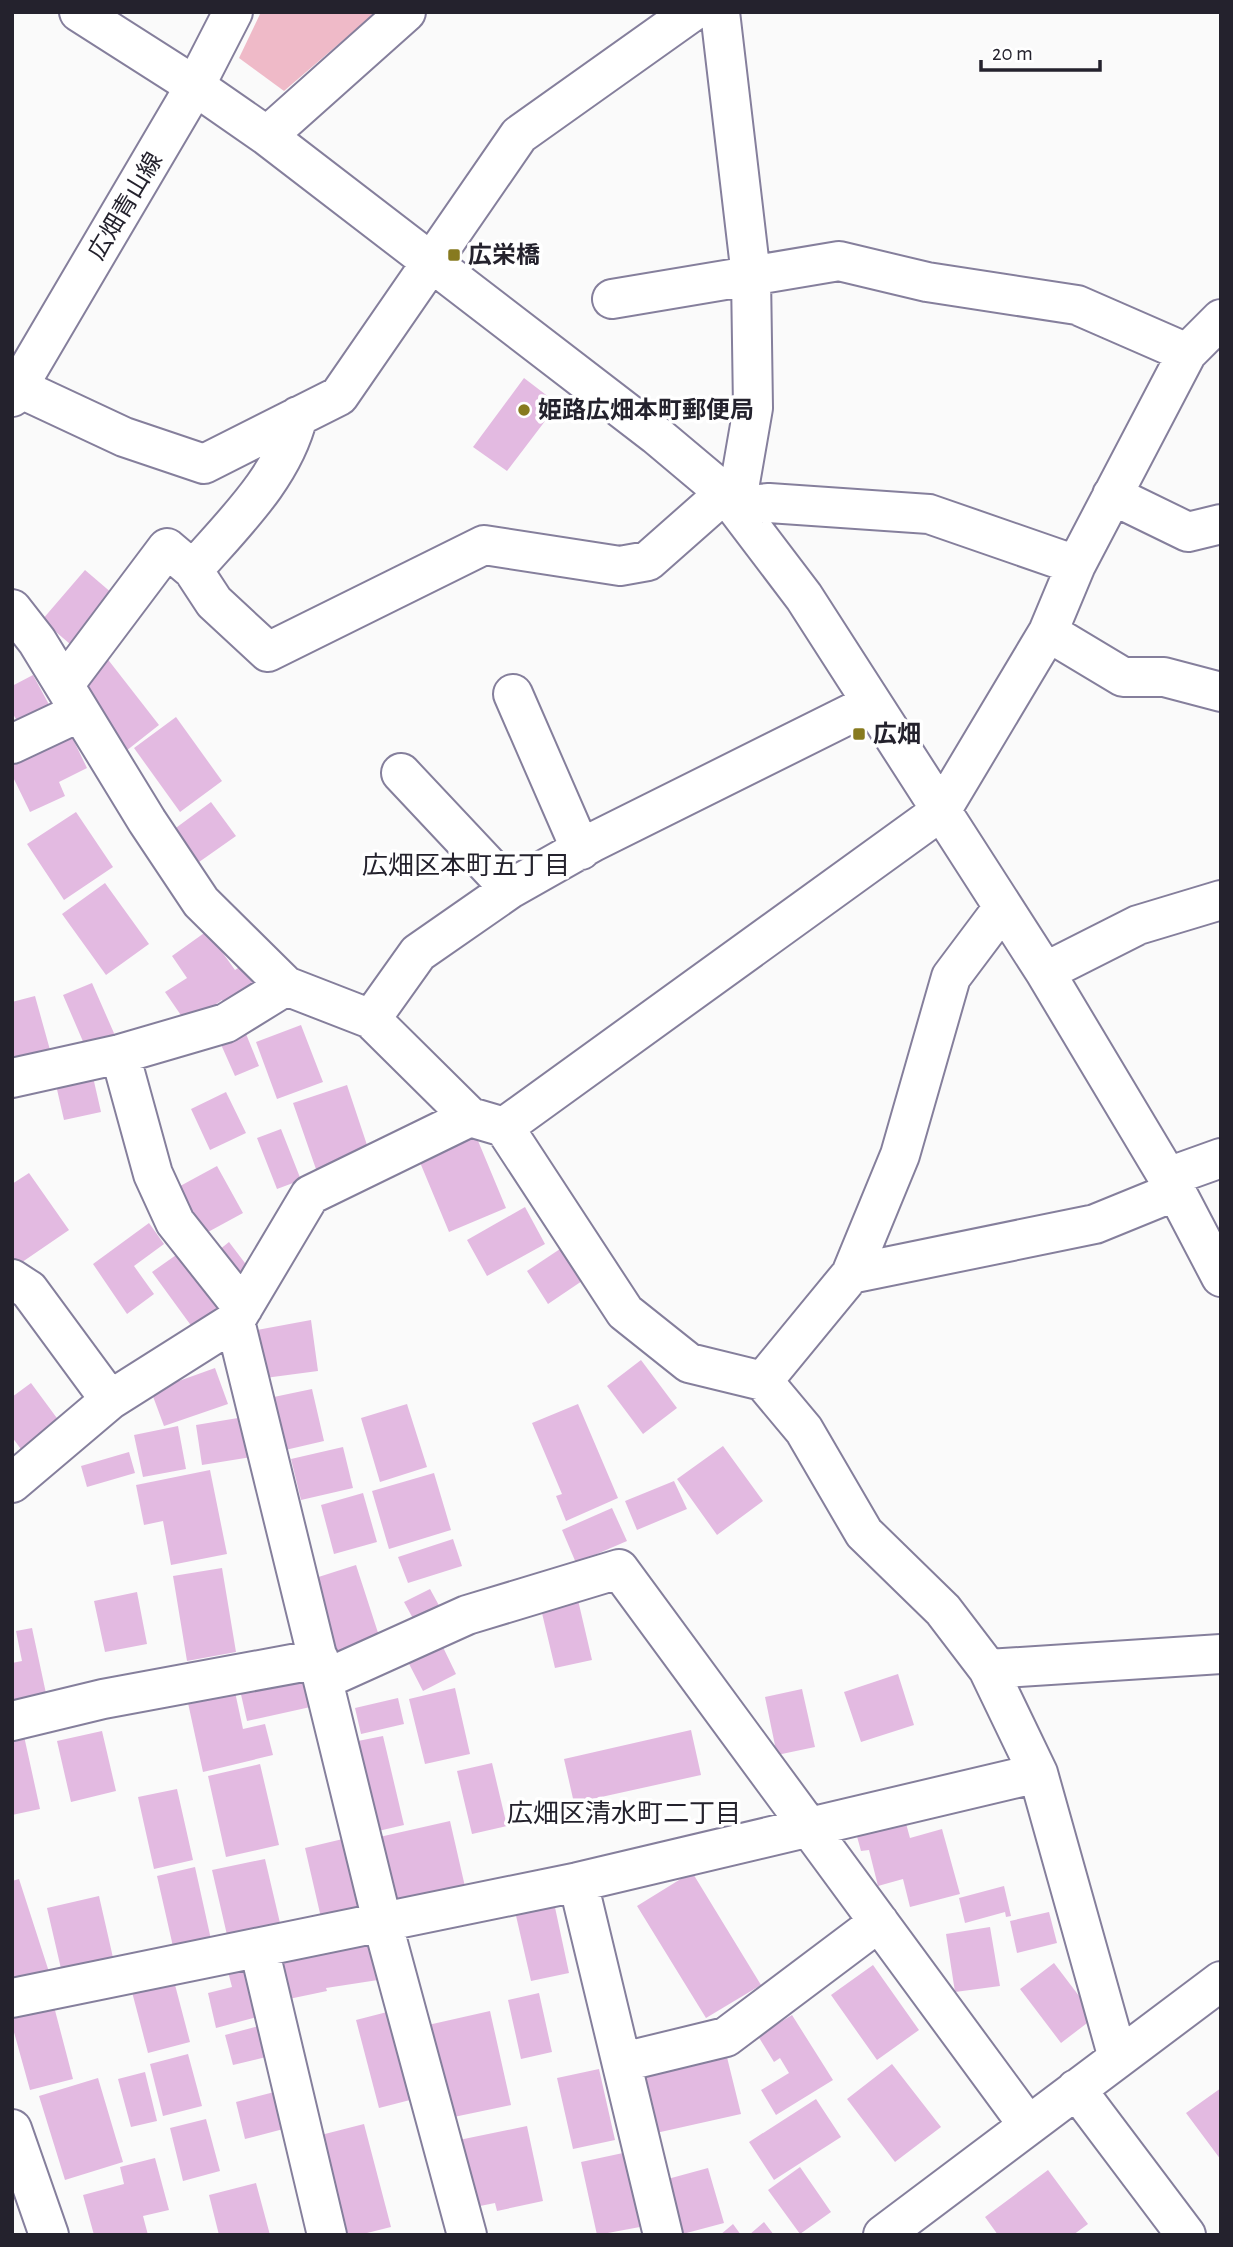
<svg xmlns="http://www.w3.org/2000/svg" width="1233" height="2247" font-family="'Alegreya Sans','Noto Sans JP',sans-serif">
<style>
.green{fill:#efbac8}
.building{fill:#e3bae1}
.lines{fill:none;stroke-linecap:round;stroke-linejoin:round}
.minor-casing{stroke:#857f9c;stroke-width:42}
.major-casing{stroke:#857f9c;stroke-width:42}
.minor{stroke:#fff;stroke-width:38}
.major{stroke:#fff;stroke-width:38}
.poi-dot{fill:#877a1f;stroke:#fff;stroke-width:2.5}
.labels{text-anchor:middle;stroke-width:7;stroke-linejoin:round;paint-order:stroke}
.street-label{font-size:24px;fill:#24222d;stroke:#fff}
.poi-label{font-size:24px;font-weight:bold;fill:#24222d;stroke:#fff;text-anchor:start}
.neighbourhood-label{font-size:26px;fill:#24222d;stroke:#fff}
</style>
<rect width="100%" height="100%" fill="#fafafa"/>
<path class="green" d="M261,12H376L284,91L239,58Z"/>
<path class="building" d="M524,378L558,404L507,471L473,447Z
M85,570L120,600L77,650L42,620Z
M106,657L159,725L126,751L73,682Z
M33,675L53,712L22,730L12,712V686Z
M176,717L222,781L180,812L134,748Z
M71,735L87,768L59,782L65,796L30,812L12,775V762Z
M211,802L236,836L192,867L169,833Z
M76,812L113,867L64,900L27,844Z
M105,883L149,944L106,975L62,914Z
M207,931L235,970L250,960L264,982L226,1008L222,1000L187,1024L165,992L187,978L172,956Z
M92,983L117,1040L88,1053L63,995Z
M35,996L52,1057L12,1059V1002Z
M301,1025L323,1082L277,1099L256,1042Z
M244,1029L259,1066L235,1076L219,1040Z
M93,1077L101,1112L64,1120L56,1085Z
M347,1085L370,1154L317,1172L293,1103Z
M226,1092L246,1133L210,1150L191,1109Z
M281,1129L301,1180L277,1189L257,1138Z
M476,1136L506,1208L449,1232L419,1160Z
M217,1166L243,1213L197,1238L171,1191Z
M29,1173L69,1230L12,1269V1184Z
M525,1207L545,1244L487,1276L467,1240Z
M149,1223L164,1244L134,1266L154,1294L127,1314L93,1264Z
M229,1242L251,1271L236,1283L214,1254Z
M186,1248L228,1306L195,1331L152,1272Z
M560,1249L582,1281L548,1304L527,1271Z
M311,1320L318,1371L265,1378L257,1330Z
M641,1360L677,1408L643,1434L607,1386Z
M215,1368L228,1404L164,1426L151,1391Z
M31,1383L65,1429L26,1456L12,1437V1397Z
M312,1389L324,1441L281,1451L269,1398Z
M407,1404L427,1467L380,1482L361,1418Z
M578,1404L618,1498L566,1521L556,1496L562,1494L532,1423Z
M250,1416L257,1456L202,1465L196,1425Z
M178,1426L186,1469L143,1477L134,1435Z
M723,1446L763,1501L717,1535L677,1479Z
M343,1447L353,1488L301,1500L291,1459Z
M129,1452L135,1473L87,1487L81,1466Z
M210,1470L227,1554L171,1565L163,1521L144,1525L136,1485Z
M434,1473L451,1530L389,1549L372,1491Z
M674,1481L687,1509L637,1530L625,1501Z
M363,1493L377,1542L334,1554L321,1505Z
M612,1508L627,1541L576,1563L562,1530Z
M453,1539L462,1566L408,1583L398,1557Z
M356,1565L381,1642L330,1657L306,1581Z
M222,1568L236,1652L187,1661L173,1576Z
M430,1589L442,1611L416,1624L404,1602Z
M137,1592L147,1644L105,1652L94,1601Z
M578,1600L592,1660L555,1668L541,1609Z
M32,1628L47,1698L12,1705V1663L22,1661L16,1631Z
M440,1641L456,1674L423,1691L406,1658Z
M308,1674L315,1706L247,1721L240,1690Z
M898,1674L914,1725L861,1742L844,1692Z
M455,1688L470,1754L425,1764L409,1699Z
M802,1689L815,1747L777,1755L765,1697Z
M235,1692L243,1729L265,1724L273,1755L203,1772L188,1703Z
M398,1698L404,1724L361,1734L355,1708Z
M691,1730L701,1775L574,1803L564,1759Z
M102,1731L116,1791L71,1802L57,1741Z
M24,1736L40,1809L12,1815V1739Z
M383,1736L404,1825L374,1832L353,1742Z
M492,1763L507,1826L472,1834L457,1771Z
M260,1764L279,1845L226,1857L208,1776Z
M177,1789L193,1860L154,1869L138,1797Z
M902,1809L910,1838L942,1829L960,1894L910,1907L903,1879L878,1886L869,1850L861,1851L853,1822Z
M450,1821L466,1891L391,1908L375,1838Z
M347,1838L364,1913L322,1922L305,1848Z
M265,1859L280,1923L227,1935L212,1870Z
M195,1867L212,1944L174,1951L157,1876Z
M692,1872L761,1985L706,2018L637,1906Z
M19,1879L50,1975L12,1987V1881Z
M1004,1886L1011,1916L1006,1917L1005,1912L965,1923L959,1898Z
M99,1896L114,1962L62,1973L47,1908Z
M553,1898L569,1973L531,1981L514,1907Z
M1049,1912L1057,1943L1017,1953L1010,1921Z
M990,1927L1000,1986L955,1992L946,1934Z
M369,1936L378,1980L326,1988L327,1991L284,2000L275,1955Z
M250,1962L264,2015L216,2028L208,1993L232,1987L227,1968Z
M1054,1963L1095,2017L1061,2043L1020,1989Z
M873,1965L919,2030L877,2060L831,1995Z
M174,1981L190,2042L148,2053L132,1992Z
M539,1993L552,2052L521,2059L508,2000Z
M51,1995L73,2079L30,2090L12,2025V2005Z
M391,2011L414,2099L379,2108L356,2020Z
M490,2011L511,2105L449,2118L428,2025Z
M792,2015L833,2080L776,2115L761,2090L789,2073L780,2058L774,2062L758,2036Z
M266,2024L274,2055L233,2065L225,2035Z
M724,2045L741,2114L656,2133L640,2065Z
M188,2054L202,2106L163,2116L150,2064Z
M892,2064L941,2127L895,2162L847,2099Z
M599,2069L615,2140L573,2149L557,2078Z
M145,2072L157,2121L131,2127L118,2079Z
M98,2078L123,2162L65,2180L39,2096Z
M1221,2088V2160L1186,2113Z
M282,2090L291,2127L245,2139L236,2102Z
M816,2099L841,2137L774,2180L749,2142Z
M206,2119L220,2171L183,2181L170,2128Z
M364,2124L391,2227L359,2235H343L317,2136Z
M527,2126L543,2201L497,2211L495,2203L475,2207L459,2140Z
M623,2153L640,2227L597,2235L581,2162Z
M155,2158L169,2210L143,2216L148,2235H94L83,2195L124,2184L120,2167Z
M800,2167L831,2212L800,2234L768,2190Z
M708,2168L724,2223L679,2235L664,2180Z
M1048,2170L1088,2224L1073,2235H998L985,2217Z
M256,2183L270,2235H219L209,2195Z
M764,2222L774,2235H749Z
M733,2224L741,2235H720Z"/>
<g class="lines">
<g class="minor-casing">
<path id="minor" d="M79,12L195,86L267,136L656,435L725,493L804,597L1045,972L1176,1191L1221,1277
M720,12L751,276L753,408L736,506L769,503L929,514L1076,565
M267,136L406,12
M612,299L839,261L927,282L1077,305L1187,353
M17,387L124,437L204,464L339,396L519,135L692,12
M1112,495L1188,532L1221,524
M193,570C234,523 283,477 298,416
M12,609L37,641L147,821L201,902L286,986L371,1019L470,1117L504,1127L625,1312L689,1363L763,1381L804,1430L864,1533L943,1610L988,1669L1038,1773L1118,2058
M1048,632L1123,677H1164L1221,692
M64,685L167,548L193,570L214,602L268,652L484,545L620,566L648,561L725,493
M513,694L581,850
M12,744L80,712
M401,773L510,889
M1045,972L1138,925L1221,900
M371,1019L418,953L510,889L593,842L872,703
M120,1054L153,1174L175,1222L243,1308
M12,1078L120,1054L226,1023L286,986
M504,1127L941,811L1048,632L1076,565L1187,353L1221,319
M1168,1177L1221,1158
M851,1274L1095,1224L1176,1191
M12,1279L29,1290L110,1400
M235,1321L382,1921L467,2235
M763,1381L851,1274L900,1155L951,977L1002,909
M12,1483L110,1400L235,1321L310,1195L470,1117
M988,1669L1221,1654
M323,1680L467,1615L619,1569L1028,2125
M12,1721L103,1699L319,1659
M578,1882L663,2235
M259,1948L327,2235
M12,1998L578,1882L1038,1773
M623,2062L726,2037L879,1922
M1076,2089L1186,2235
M12,2129L49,2235
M883,2235L1221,1981"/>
</g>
<g class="major-casing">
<path id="major" d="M12,397L195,86L233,12"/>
</g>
<use href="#minor" class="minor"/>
<use href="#major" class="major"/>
</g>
<g class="poi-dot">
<rect x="447" y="248" width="14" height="14" rx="3.5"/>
<circle cx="524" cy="410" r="7"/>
<rect x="852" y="727" width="14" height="14" rx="3.5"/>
</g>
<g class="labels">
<g class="street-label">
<text transform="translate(125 206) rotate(-59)" y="8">広畑青山線</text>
</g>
<g class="poi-label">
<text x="468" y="263">広栄橋</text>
<text x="538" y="418">姫路広畑本町郵便局</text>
<text x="873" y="742">広畑</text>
</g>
<g class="neighbourhood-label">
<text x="466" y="874">広畑区本町五丁目</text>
<text x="624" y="1822">広畑区清水町二丁目</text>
</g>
</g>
<rect width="1233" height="2247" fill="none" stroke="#24222d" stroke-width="28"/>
<path d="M981 60v10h119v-10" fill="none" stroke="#24222d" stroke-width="3.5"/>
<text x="992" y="60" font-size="21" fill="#24222d" stroke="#ffffff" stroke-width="5" paint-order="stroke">20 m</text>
</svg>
